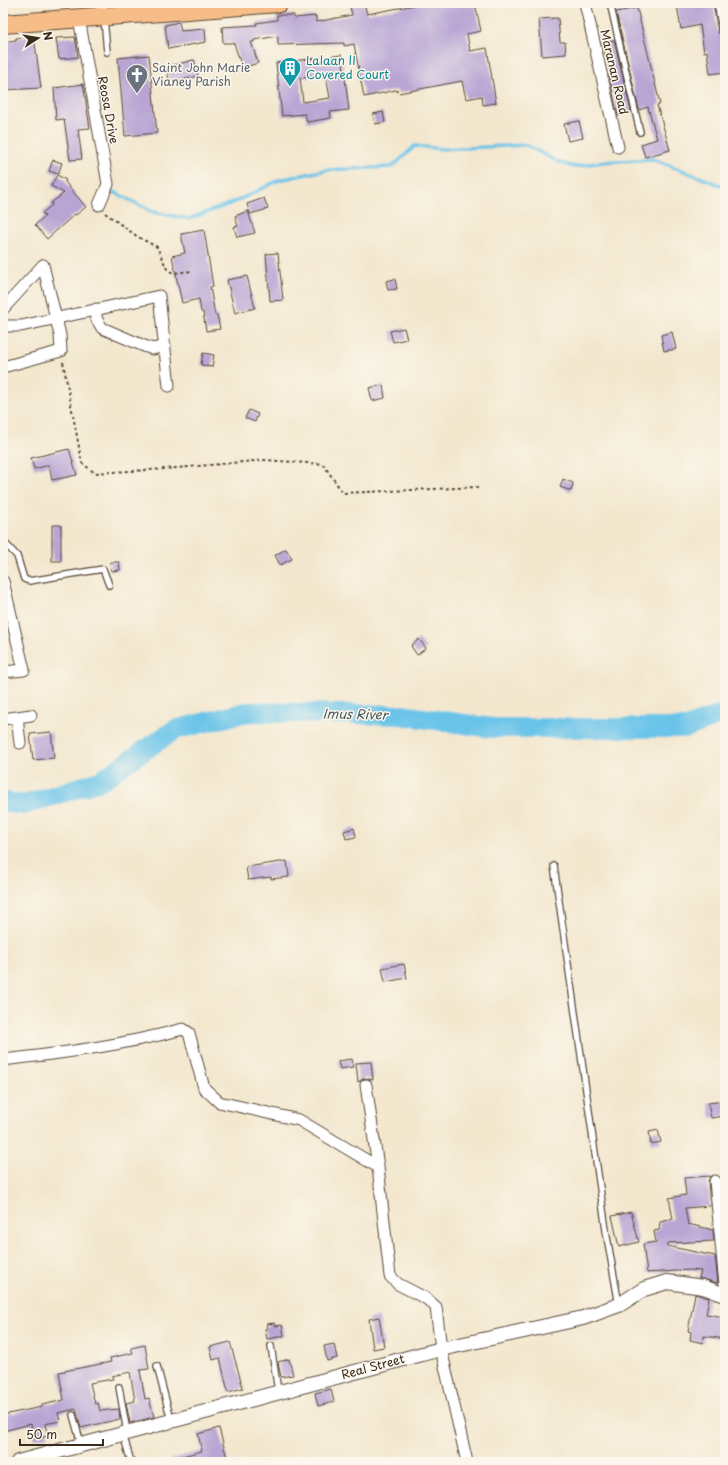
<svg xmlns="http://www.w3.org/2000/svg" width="728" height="1465" font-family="'Playpen Sans',sans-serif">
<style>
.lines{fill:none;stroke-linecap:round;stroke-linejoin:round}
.stream{stroke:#6bc4e9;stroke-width:3.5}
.river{stroke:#6bc4e9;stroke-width:20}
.building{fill:#b8a5d4;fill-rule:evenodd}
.service-casing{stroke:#574638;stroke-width:8}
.minor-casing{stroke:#574638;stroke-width:13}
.tertiary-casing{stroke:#574638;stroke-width:16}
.primary-casing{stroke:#574638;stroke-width:20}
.path{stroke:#574638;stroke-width:2;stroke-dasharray:3 3;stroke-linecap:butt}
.service{stroke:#fff;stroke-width:5.5}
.minor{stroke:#fff;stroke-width:11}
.tertiary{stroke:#fff;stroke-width:14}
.primary{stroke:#f7bd88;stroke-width:18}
.labels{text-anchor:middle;stroke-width:3;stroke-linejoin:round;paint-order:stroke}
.culture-label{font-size:12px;fill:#0d838f;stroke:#fbf7ec;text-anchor:start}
.worship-label{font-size:12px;fill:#5b616d;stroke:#fbf7ec;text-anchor:start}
.street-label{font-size:12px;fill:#3b2a1e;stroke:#fbf7ec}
.water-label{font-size:13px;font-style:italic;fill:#49585b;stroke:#fbf7ec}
</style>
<rect width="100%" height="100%" fill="#fbf7ec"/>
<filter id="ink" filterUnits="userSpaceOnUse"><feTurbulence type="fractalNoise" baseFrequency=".025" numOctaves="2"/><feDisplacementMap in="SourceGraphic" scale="8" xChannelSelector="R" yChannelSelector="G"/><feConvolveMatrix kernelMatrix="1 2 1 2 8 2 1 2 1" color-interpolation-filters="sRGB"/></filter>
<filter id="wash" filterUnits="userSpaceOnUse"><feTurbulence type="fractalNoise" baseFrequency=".012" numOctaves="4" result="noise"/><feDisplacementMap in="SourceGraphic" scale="16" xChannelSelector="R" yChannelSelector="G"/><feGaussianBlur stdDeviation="0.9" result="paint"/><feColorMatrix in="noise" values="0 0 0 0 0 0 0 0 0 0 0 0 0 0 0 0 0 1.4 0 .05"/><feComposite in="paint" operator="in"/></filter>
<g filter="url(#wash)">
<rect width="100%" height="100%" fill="#f3e7ce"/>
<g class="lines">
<path class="stream" d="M112,191L153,212L189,219L237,201L279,180L326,170L392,167L415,146L443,149L526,145L558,162L574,167L601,162L653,159L725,187"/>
<path class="river" d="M3,801L23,805L100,781L174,730L247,712L401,715L492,728H686L725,713"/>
</g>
<g id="blocks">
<path class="building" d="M364,3L367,14L415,5L414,3H475L481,31L467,34L470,51L487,48L496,103L483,105L482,96L466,99L462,81L399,93L396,90L364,97L354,44L344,46V43L278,45V36L254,40V42H251L258,63L242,68L234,43H223L222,27L257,25L256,23L277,20V15H294V18L316,16V22L352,15L350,7Z
M686,3H713L718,32L720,35L725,37V40H723L725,72L710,74L707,51L704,52L700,25L681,29L677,5Z
M637,8L660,104L657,105L670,150L645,157L641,144L657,139L648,107L639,110L616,12Z
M558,18L560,42H565L566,54L542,56L539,19Z
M179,22L181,31L205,29L206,42L168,49L165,25Z
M34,36L41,88L3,90V42L16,40V38Z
M75,37L78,57L59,59L56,38Z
M614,40L631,112L618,116L609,75H611L602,43Z
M149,55L157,133L125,136L118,58Z
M342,55L349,110L330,112L331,118L307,122L305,114L282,116L276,63ZM326,76L330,98L303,102L300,78Z
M194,60L198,76L170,83L166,67Z
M83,84L90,128L78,129L82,159L70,160L64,119L56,120L54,88Z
M383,112L385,122L375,124L373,114Z
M579,121L583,138L568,141L564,124Z
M53,160L62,163L58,174L49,171Z
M57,175L66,180L65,182L86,207L76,215L75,214L47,239L35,225L45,216L42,213L52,205L51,203L64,193L51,186Z
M264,198L268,209L250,214L247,204Z
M248,211L255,233L237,237L234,227L238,226L235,216Z
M204,230L213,286L210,287L215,315H217L220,329L206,331L203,312H201L199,299L182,303L172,256L185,253L181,234Z
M278,253L283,300L270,301L266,254Z
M247,276L255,308L235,313L227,280Z
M395,279L397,289L388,290L386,281Z
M404,328L407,339L393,342L390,331Z
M672,332L676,349L664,351L661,335Z
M203,353L214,355L212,367L201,365Z
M383,385L385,398L372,401L369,388Z
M249,410L258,414L255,422L245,418Z
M69,449L77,475L52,480L49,465L34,469L31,458Z
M563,479L573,483L571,491L560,487Z
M52,525H61V561H52Z
M286,549L292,559L280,565L275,555Z
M110,562H119L120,570L111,571Z
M419,639L426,648L417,655L411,646Z
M51,732L54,758L33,760L30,734Z
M354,828L356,837L346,839L344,831Z
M287,861L289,877L271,879V877L248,880L246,867Z
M404,964L407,978L385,982L382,968Z
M352,1059L353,1067L340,1069L338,1061Z
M371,1062L373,1080L365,1078L358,1082L356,1063Z
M725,1101V1116L711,1118L708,1103Z
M658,1130L661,1142L651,1144L649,1132Z
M710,1176L708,1182L710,1206L685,1208L688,1224L713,1230L714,1241L667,1243V1246L715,1256L718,1283L699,1278L701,1271L690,1270L647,1273L643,1244L656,1242L654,1231L659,1230L660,1222L673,1219L669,1198L686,1195L684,1178Z
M631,1212L639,1242L619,1247L612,1216Z
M695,1294L709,1298L706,1314L725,1317V1339L704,1336L703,1343L690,1340L691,1332L688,1331Z
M379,1317L384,1347L373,1349L369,1319Z
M275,1323L276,1326L282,1325L284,1336L267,1339L265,1329L268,1328L267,1324Z
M230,1342L243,1388L228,1392L220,1358L213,1360L210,1347Z
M334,1344L337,1358L327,1361L324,1346Z
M145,1345L149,1369L140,1370L145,1399L149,1398L154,1417L130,1423L126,1403L135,1401L130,1372L112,1376L113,1379L90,1383L95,1404L98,1403L100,1411L119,1409L120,1419L81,1428L76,1409L58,1413L60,1421L45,1424L48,1436L34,1439L31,1424L3,1431V1415L42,1407V1405L64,1400L59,1372L111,1362L110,1358L133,1353L131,1348Z
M289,1359L293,1375L281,1377L278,1362Z
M331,1389L334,1402L318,1406L315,1393Z
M219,1428L228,1462H172L171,1459L202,1451L198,1434Z"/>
</g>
</g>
<g filter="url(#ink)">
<use href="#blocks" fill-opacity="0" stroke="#574638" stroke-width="1"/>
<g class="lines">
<g class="service-casing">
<path id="service" d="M610,3L640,132
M104,18L107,52
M3,541L17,556L24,579L29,581L103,569L109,585
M554,866L607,1237L619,1305
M271,1346L278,1391
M157,1366L171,1420
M119,1387L127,1432
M73,1415L81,1444
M123,1434L131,1462"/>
</g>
<g class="minor-casing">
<path id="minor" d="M101,3L103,16
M585,3L618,147
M720,3L725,30
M79,18L108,184L99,205
M3,309L43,265
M96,309V318L102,328L144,346L153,349L165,346
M3,326H21L159,296L169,386
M3,367L61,351L60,335L43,265
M3,581L24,670L3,672
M17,717L20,743
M3,719L31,715
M3,1060C64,1053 124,1045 183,1029L189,1033L204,1088L219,1102L299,1120L378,1167L390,1276L398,1284L427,1299L436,1307L441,1349L467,1462
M366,1085L378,1167
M715,1181L725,1284"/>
</g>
<g class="tertiary-casing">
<path id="tertiary" d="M18,1462L441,1349L583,1318L619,1305L644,1289L667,1282L703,1287L725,1295"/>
</g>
<g class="primary-casing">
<path id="primary" d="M3,24L279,3"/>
</g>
<path class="path" d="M105,213L138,237L157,247L167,269L173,273L192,271
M63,362L82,463L95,473L166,469L264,460L323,464L343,493L478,487"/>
<use href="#service" class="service"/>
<use href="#minor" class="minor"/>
<use href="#tertiary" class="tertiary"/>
<use href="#primary" class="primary"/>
</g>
</g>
<defs>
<g id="building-pin" transform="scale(1.15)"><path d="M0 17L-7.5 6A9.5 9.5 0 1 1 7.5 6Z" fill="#0f9aa8" stroke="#fbf7ec"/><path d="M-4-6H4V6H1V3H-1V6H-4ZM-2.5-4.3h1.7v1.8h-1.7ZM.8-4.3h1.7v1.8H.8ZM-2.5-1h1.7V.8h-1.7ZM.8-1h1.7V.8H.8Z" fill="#fff"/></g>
<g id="church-pin" transform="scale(1.15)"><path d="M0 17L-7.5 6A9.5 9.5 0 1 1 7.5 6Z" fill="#6b7280" stroke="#fbf7ec"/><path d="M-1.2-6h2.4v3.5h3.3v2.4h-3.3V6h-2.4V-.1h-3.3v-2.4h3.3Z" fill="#fff"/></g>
</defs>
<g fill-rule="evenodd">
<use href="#building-pin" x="290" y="68"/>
<use href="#church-pin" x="137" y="75"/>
</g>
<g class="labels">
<g class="culture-label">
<text x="306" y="65">Lalaan II<tspan x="306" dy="14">Covered Court</tspan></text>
</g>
<g class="worship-label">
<text x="152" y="72">Saint John Marie<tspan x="152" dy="14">Vianey Parish</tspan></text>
</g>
<g class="street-label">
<text transform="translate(614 72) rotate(77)" y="4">Maranan Road</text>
<text transform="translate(108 110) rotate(80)" y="4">Reosa Drive</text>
<text transform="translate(373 1367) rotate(-15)" y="4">Real Street</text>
</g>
<g class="water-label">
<text transform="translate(355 714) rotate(1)" y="5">Imus River</text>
</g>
</g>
<rect width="728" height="1465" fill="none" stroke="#fbf7ec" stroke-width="16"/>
<g transform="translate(38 38) rotate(78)" stroke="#fbf7ec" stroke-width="3" paint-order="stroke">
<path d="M0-3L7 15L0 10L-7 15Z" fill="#3b2a1e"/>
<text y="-6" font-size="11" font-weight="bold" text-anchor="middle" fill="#3b2a1e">N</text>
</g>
<path d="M20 1439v6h83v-6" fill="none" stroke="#3b2a1e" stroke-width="2"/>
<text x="26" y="1439" font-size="12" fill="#3b2a1e" stroke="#fbf7ec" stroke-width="3" paint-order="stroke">50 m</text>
</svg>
